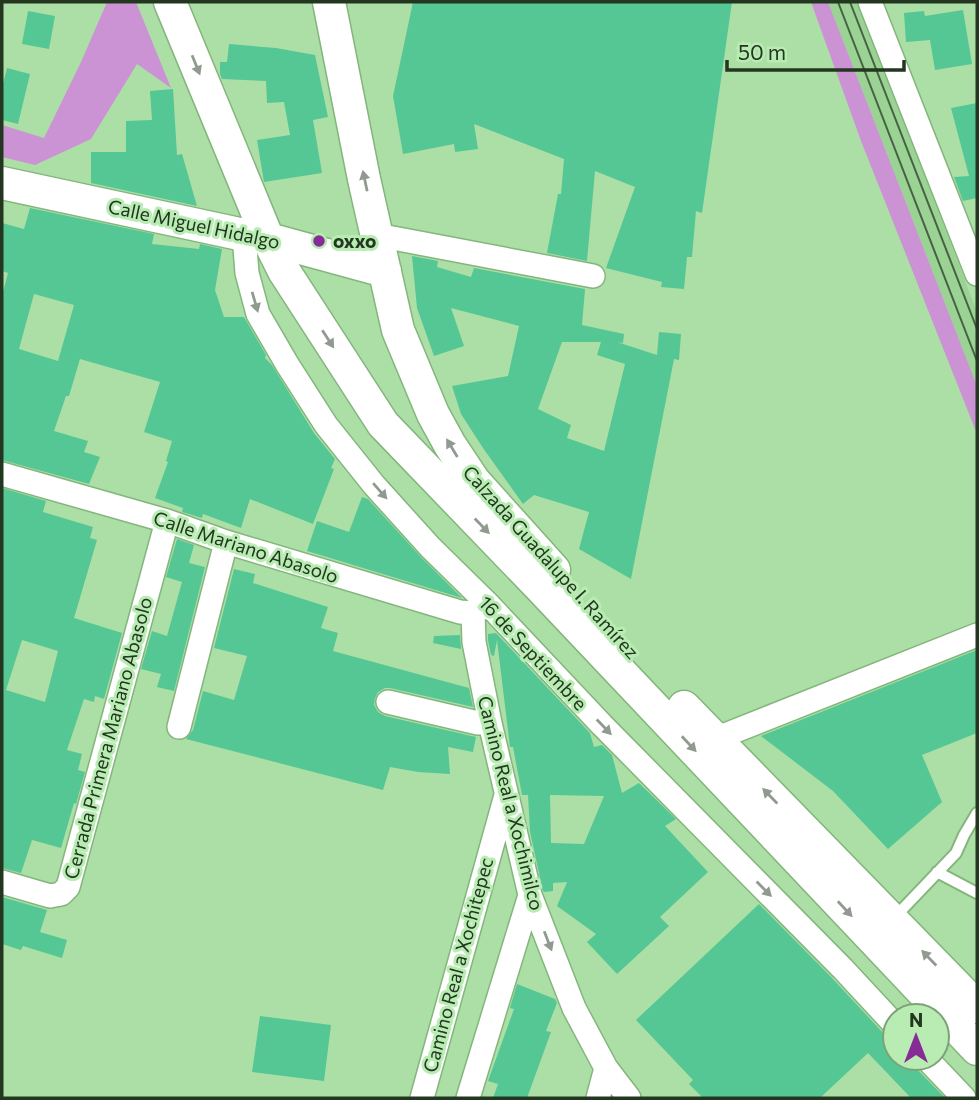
<svg xmlns="http://www.w3.org/2000/svg" width="979" height="1100" font-family="Commissioner,sans-serif">
<style>
.built{fill:#9bd394}
.green{fill:#cb93d4}
.building{fill:#54c795;fill-rule:evenodd}
.lines{fill:none;stroke-linecap:round;stroke-linejoin:round}
.lane-casing{stroke:#84b57d;stroke-width:14}
.street-casing{stroke:#84b57d;stroke-width:26}
.secondary-casing{stroke:#84b57d;stroke-width:35}
.lane{stroke:#fff;stroke-width:10}
.street{stroke:#fff;stroke-width:23}
.secondary{stroke:#fff;stroke-width:32}
.tram{stroke:#466243;stroke-width:2}
.oneway{fill:#909a90}
.poi-dot{fill:#872b96;stroke:#b8ecb2;stroke-width:2.5}
.labels{text-anchor:middle;stroke-width:6;stroke-linejoin:round;paint-order:stroke}
.street-label{font-size:19px;fill:#223620;stroke:#b8ecb2}
.poi-label{font-size:19px;font-weight:bold;fill:#223620;stroke:#b8ecb2;text-anchor:start}
</style>
<rect width="100%" height="100%" fill="#acdfa5"/>
<path class="built" d="M828,2H857L913,145L977,312V386Z"/>
<path class="green" d="M107,2H136L171,88L137,64L91,139L35,165L2,157V125L44,138L81,62Z
M811,2H828L977,386V434L861,141Z"/>
<path class="building" d="M413,2H732L702,213L696,211L692,257H687L684,289L661,287L662,282L606,268L635,187L595,171L587,261L547,253L558,194H561L564,159L474,124L478,149L455,152L454,144L403,154L393,96Z
M963,10L972,64L935,70L930,40L906,42L904,13L924,11L925,16Z
M28,11L55,16L49,49L22,44Z
M229,44L276,48L315,55L328,117L313,120L322,173L264,182L257,140L290,135L284,102L267,103L266,81L222,79L220,74V62H227Z
M7,68L30,74L18,124L2,120V88Z
M173,89L177,155L182,154L197,206L91,183V152H126V121L152,120L150,91Z
M977,103V198L963,201L954,177L969,176L951,108Z
M30,208L154,234L152,244L199,249L200,244L222,249L215,290L224,317H244L266,355L265,358L272,365L314,433L335,459L331,468L334,469L313,524L250,499L241,528L203,514L202,518L182,512L183,508L155,498L168,462L166,461L172,441L144,432L160,382L80,359L69,396H66L54,431L88,441L84,452L100,457L89,484L2,460V296L8,273L2,271V223L24,229ZM34,294L74,305L58,361L19,349Z
M412,256L438,261L437,267L471,277L474,268L585,289L582,325L624,334L623,343L617,342L657,355L659,332L681,334L679,360L674,359L631,579L579,549L589,512L534,495L523,504L483,448L461,414L452,386L508,376L519,326L451,308L464,346L434,356L417,308ZM562,342H601L597,355L625,364L604,451L567,438L571,425L538,409Z
M2,488L46,501L43,512L93,527L90,538L97,540L74,618L122,633L104,699L95,696L94,702L84,699L67,750L82,754L78,770L85,772L76,804L74,803L61,848L32,840L21,873L2,868ZM22,640L58,651L45,702L6,690Z
M362,497L368,499L420,556L462,598L307,551L317,521L349,532Z
M177,539L194,545L189,563L205,567L174,691L157,687L161,674L141,669L152,631L167,636L182,582L166,577Z
M234,569L255,574L253,583L328,607L321,628L338,633L333,651L469,688L473,707L390,688H385L378,692L375,698L374,705L378,712L385,716L476,737L473,752L448,747L450,774L418,772L390,767L383,790L186,739L193,730L203,691L234,700L247,656L214,648Z
M496,633L590,733L594,747L602,745L612,755L622,793L639,783L676,819L665,826L708,872L660,917L669,926L617,974L587,942L596,934L557,906L567,882L553,883V891L544,892L543,891L530,832L528,795H522L513,747H510L497,640L494,656L491,655L488,640V634ZM550,795L604,796L584,844L551,843Z
M460,635L461,649L433,643L434,636Z
M977,650V733L922,755L942,802L888,849L833,791L761,736Z
M2,897L47,910L40,932L67,940L62,958L23,946L21,950L2,944Z
M759,904L833,979L885,1035L895,1042V1058H911L916,1068L945,1098H911L868,1053L820,1098H703L689,1084L693,1080L636,1020Z
M517,984L555,999L557,1003L546,1031L551,1032L527,1098H493L498,1084L488,1081L514,1009L510,1008Z
M260,1016L331,1025L324,1081L252,1072Z"/>
<g class="lines">
<g class="lane-casing">
<path id="lane" d="M937,872L977,893
M894,918L956,853L964,835L977,813"/>
</g>
<g class="street-casing">
<path id="street" d="M870,2L977,274
M244,235L247,273L258,314L287,364L326,425L374,485L430,547L488,604L602,725L843,969L895,1025
M377,235L593,276
M2,474L167,521L226,542L460,612L473,613L484,607
M473,613L474,642L490,723L530,895L574,1008L606,1068L629,1098
M388,702L478,723H490
M179,727L226,542
M715,739L977,635
M2,882L50,896L61,894L68,887L167,521
M926,1058L964,1098
M422,1098L506,795
M468,1098L530,895
M598,1098L606,1068"/>
</g>
<g class="secondary-casing">
<path id="secondary" d="M170,2L268,239L284,271L383,424L540,587L977,1049
M329,2L364,179L398,330L433,414L450,445L474,481L554,570
M2,183L244,235L268,239L385,271
M684,707L977,1007"/>
</g>
<use href="#lane" class="lane"/>
<use href="#street" class="street"/>
<use href="#secondary" class="secondary"/>
<path class="tram" d="M838,2L977,361
M850,2L977,329"/>
</g>
<defs><path id="oneway-solid" d="M-6-.8H1V-3.2L6.5 0L1 3.2V.8H-6Z" transform="scale(1.75)"/></defs>
<g class="oneway">
<use href="#oneway-solid" transform="translate(196 65) rotate(68)"/>
<use href="#oneway-solid" transform="translate(365 181) rotate(-102)"/>
<use href="#oneway-solid" transform="translate(255 302) rotate(74)"/>
<use href="#oneway-solid" transform="translate(328 339) rotate(57)"/>
<use href="#oneway-solid" transform="translate(452 448) rotate(-121)"/>
<use href="#oneway-solid" transform="translate(380 491) rotate(49)"/>
<use href="#oneway-solid" transform="translate(482 526) rotate(46)"/>
<use href="#oneway-solid" transform="translate(604 727) rotate(46)"/>
<use href="#oneway-solid" transform="translate(689 744) rotate(47)"/>
<use href="#oneway-solid" transform="translate(770 796) rotate(-134)"/>
<use href="#oneway-solid" transform="translate(764 889) rotate(45)"/>
<use href="#oneway-solid" transform="translate(845 909) rotate(47)"/>
<use href="#oneway-solid" transform="translate(548 941) rotate(69)"/>
<use href="#oneway-solid" transform="translate(929 958) rotate(-134)"/>
</g>
<circle class="poi-dot" cx="319" cy="241" r="7"/>
<g class="labels">
<g class="street-label">
<text transform="translate(194 224) rotate(12)" y="7">Calle Miguel Hidalgo</text>
<text transform="translate(246 547) rotate(18)" y="7">Calle Mariano Abasolo</text>
<text transform="translate(551 562) rotate(48)" y="7">Calzada Guadalupe I. Ramírez</text>
<text transform="translate(533 653) rotate(47)" y="7">16 de Septiembre</text>
<text transform="translate(108 738) rotate(-75)" y="7">Cerrada Primera Mariano Abasolo</text>
<text transform="translate(511 803) rotate(76)" y="7">Camino Real a Xochimilco</text>
<text transform="translate(458 965) rotate(-75)" y="7">Camino Real a Xochitepec</text>
</g>
<g class="poi-label">
<text x="333" y="248">oxxo</text>
</g>
</g>
<rect width="979" height="1100" fill="none" stroke="#223620" stroke-width="7"/>
<g transform="translate(916 1037)"><circle r="33" fill="#b8ecb2" stroke="#7ca378" stroke-width="2"/>
<path d="M0-5L12 26L0 18L-12 26Z" fill="#872b96"/>
<text y="-10" font-size="19" font-weight="bold" text-anchor="middle" fill="#223620">N</text>
</g>
<path d="M727 60v10h177v-10" fill="none" stroke="#223620" stroke-width="3.5"/>
<text x="738" y="60" font-size="21" fill="#223620" stroke="#b8ecb2" stroke-width="5" paint-order="stroke">50 m</text>
</svg>
